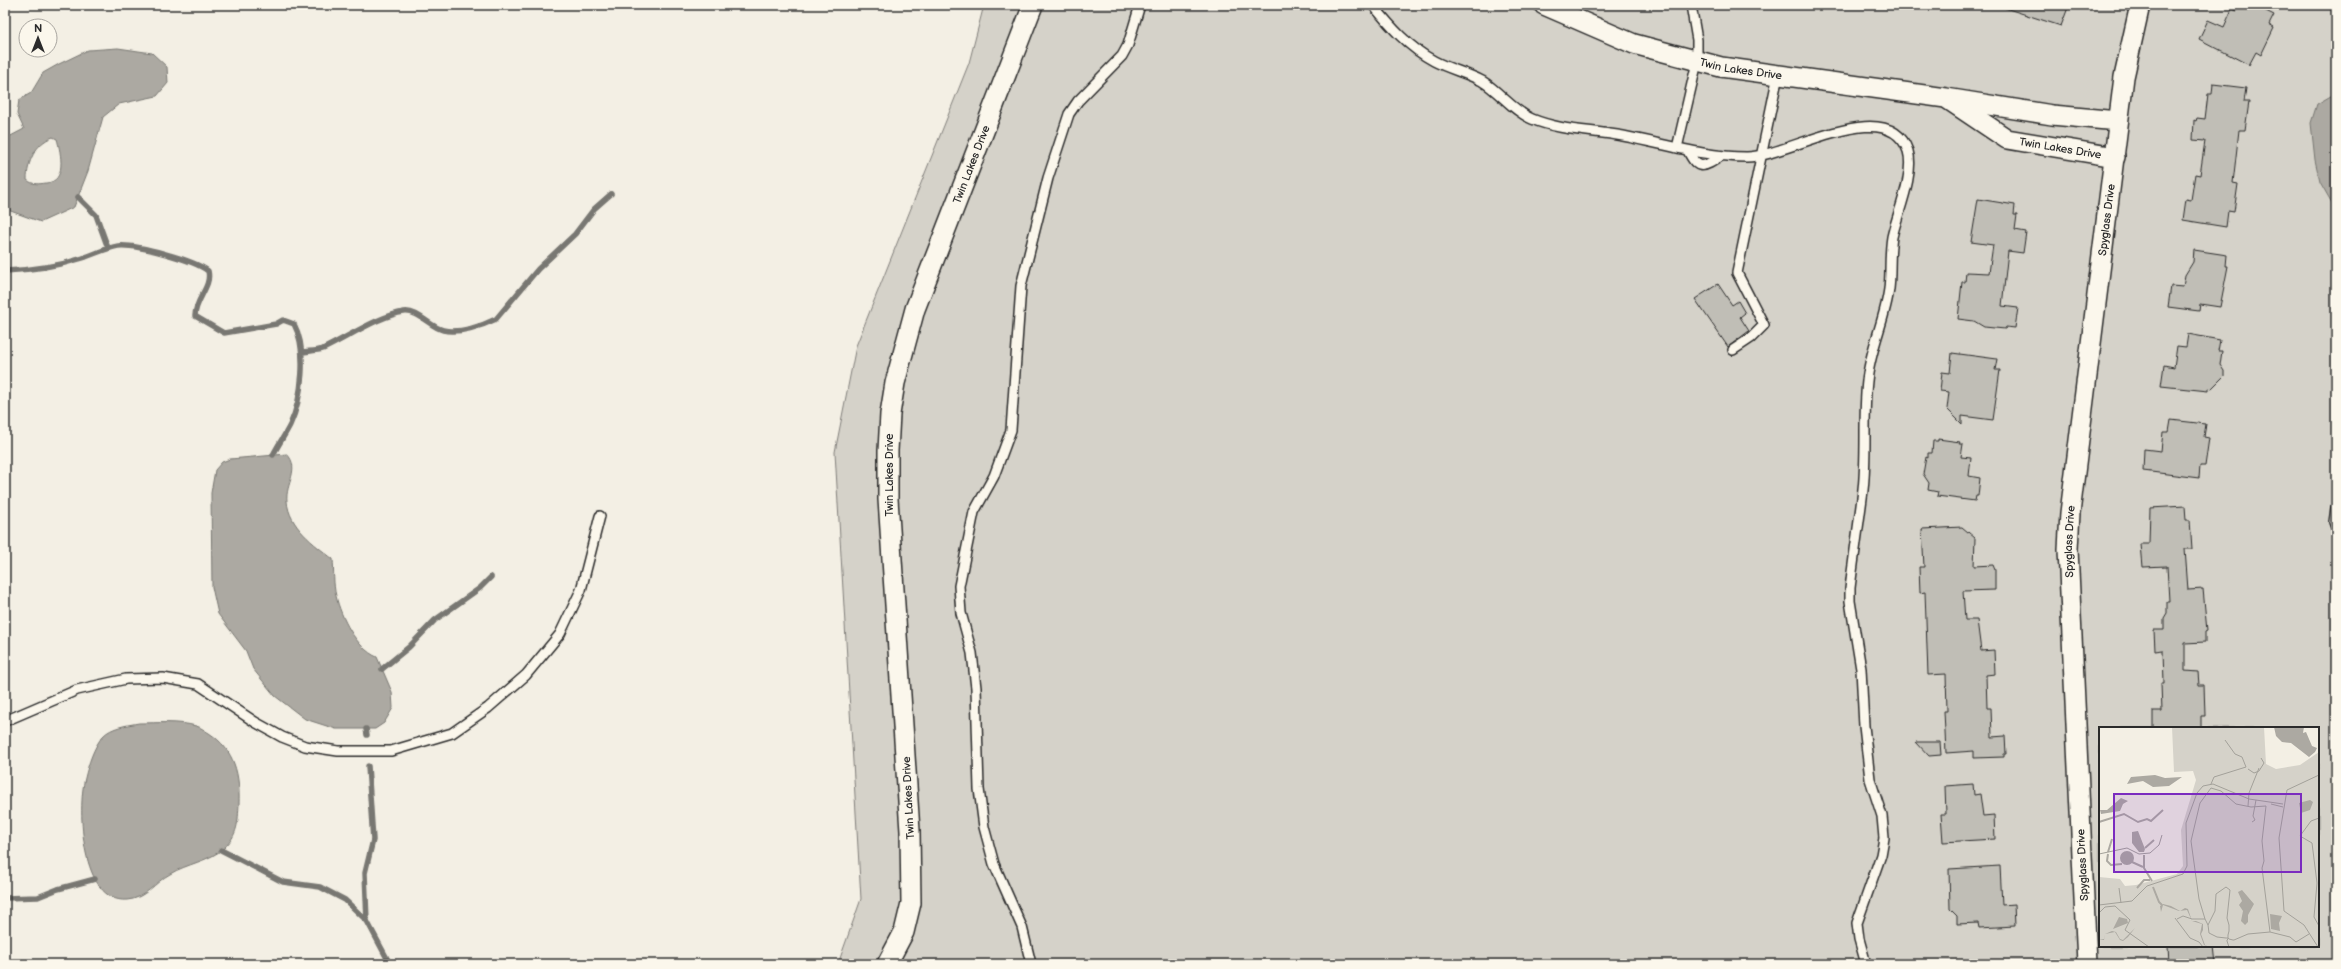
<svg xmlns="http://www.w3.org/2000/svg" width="2341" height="969" font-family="'Balsamiq Sans',sans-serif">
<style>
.green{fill:#d5d2c9;stroke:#807e7a;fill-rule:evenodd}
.water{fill:#aca9a2;stroke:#787772;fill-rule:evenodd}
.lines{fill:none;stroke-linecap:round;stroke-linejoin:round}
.stream{stroke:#787772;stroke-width:5.5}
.building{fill:#c0beb6;stroke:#2b2b2b}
.service-casing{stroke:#2b2b2b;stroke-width:12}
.minor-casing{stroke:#2b2b2b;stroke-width:22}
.service{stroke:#fbf7ec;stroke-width:9}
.minor{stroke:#fbf7ec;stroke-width:19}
.labels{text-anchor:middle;stroke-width:3;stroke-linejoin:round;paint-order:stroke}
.street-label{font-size:11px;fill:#2b2b2b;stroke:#fbf7ec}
.inset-river{fill:none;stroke:#aca9a2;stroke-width:2}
.inset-road{fill:none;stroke:#a3a19a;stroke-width:1}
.view{fill:#7b2cbf;fill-opacity:0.15;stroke:#7b2cbf;stroke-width:2}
.inset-edge{fill:none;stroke:#2b2b2b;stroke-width:2}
</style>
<rect width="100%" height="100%" fill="#f3efe4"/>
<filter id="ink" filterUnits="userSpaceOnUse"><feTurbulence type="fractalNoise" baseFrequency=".025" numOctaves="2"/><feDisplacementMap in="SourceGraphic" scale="8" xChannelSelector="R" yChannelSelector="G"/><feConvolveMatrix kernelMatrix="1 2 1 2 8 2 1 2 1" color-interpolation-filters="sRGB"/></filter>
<g filter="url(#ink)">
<path class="green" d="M984,5H2336V964H838L861,899L835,452L856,346L969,63ZM2100,728H2318V946H2100Z"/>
<path class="water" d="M118,48L152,53L167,67L168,83L157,96L119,104L103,117L88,171L74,207L41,222L5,209V139L24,129L17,114L19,100L31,93L43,73L59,64L88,50ZM53,137L57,139C61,153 67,182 46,183C39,184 33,185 27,180C27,163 35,143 53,137Z
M2336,93V210L2320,182L2315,160L2311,123L2317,104Z
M287,454C301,469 285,484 287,501C289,527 314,544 333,559C334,571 333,584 336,596C341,617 356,648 377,657L392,692L393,708L384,723L375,729H336L305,719L275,696L253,669L246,651L218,614L212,587L211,493L215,470L222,462L230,459Z
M139,723C158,723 178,721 196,726C201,727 205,731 209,733C235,750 240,775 239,804C238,822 238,835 224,848C210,861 186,864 170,874C155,882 145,899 127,900C81,904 77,808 85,778C88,765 94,746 103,736C111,727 128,725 139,723Z"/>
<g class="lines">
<path class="stream" d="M78,197L96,215L108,248
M5,271C31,270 58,266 83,258C95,254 106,248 118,246C136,244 194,260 208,271C212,287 195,299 195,316L224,333L276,324L283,320L294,324C308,350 302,399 290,425C285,435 278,445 273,455
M302,352C309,351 317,351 323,349C346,338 381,315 404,312C418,310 430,327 443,330C459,334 482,326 496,319L538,269L575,234L594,209L611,194
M382,669L409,647L435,620L480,588L491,577
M366,729L367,735
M221,850L283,882L320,887L345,900L367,921L390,964
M5,898L38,897L58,889L95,879
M367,921L365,873L373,840L368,766"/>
</g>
<path class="building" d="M2005,5H2069L2061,26L2005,8Z
M2240,5H2263L2262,9L2274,15L2269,25L2274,28L2261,55L2256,52L2249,65L2199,39L2208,20L2224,27L2232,9L2237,11Z
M2213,84L2246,88L2244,102H2249L2245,130H2239L2233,183L2238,184L2234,212L2228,211L2226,227L2183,220L2186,199L2191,200L2195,174L2200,175L2205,141L2193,140L2194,120L2196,121L2197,118L2205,119L2208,94H2212Z
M1978,199L2015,205L2014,215H2017L2015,230L2026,232L2023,253L2008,251L2002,306L2018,308L2015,328L2006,327L2005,329L1984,327L1974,321L1958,319L1962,282H1965L1966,272L1989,273L1993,245L1971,242Z
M2194,250L2227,255L2226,266H2228L2220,307L2200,304L2199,311L2168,307L2171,286L2183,287L2185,275L2193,262Z
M1718,284L1732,305L1738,301L1745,313L1740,317L1749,331L1728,347L1695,299Z
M2188,334L2220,340L2218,351H2222L2220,365L2224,371V376L2211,389L2208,388V391L2161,386L2164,365L2174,367L2177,346L2186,347Z
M1952,353L1997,359L1995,370H2000L1993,420L1962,416V424L1947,409L1949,392L1940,391L1942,372L1950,373Z
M2171,420L2206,424L2204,437L2209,438L2205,466H2200L2199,478L2143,471L2144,449L2161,451L2163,432H2169Z
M1938,439L1960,442L1959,444H1963L1961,457L1971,458L1969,476L1980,478L1978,496H1976L1975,501L1937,496L1938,492L1928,490L1929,483L1923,474L1926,457L1928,458V453H1932L1933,441H1938Z
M2185,506L2186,520H2190L2192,549H2185L2188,590L2203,589L2207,631L2205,632V642L2185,643V671L2198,672L2199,685H2204L2205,716H2201V728H2153V711H2162L2161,684H2164L2163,650L2155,651L2154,630H2164V618L2167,613V601H2169L2167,566L2142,567L2140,544H2149L2150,508Z
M1962,527L1975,538L1974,566L1993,565L1995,570V590L1963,591L1965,620H1977L1981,651L1994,650L1995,674L1986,675L1987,708H1991L1992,737L2005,736L2006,754H2004V757L1974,758V751L1946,753L1944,711H1947L1946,674L1928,675L1925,592L1920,593L1919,567H1924L1922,529Z
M1916,742H1940L1941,755L1929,756Z
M1973,784L1974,795L1980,794L1983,816L1994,815L1995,839L1943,842L1941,814H1946L1945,786Z
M2000,866L2002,905L2014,904L2015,926L1979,928L1978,923L1957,924V916L1950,909L1949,869Z
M2168,946H2213L2215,964H2169Z"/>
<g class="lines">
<g class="service-casing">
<path id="service" d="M1373,5C1391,27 1408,47 1434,61C1449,69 1467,73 1482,81C1499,91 1513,111 1532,119C1561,131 1592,130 1623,136C1665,144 1704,157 1746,157C1786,158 1888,92 1908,151C1915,174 1897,214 1892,237C1889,255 1891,272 1889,289C1885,320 1870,349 1867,381C1863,417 1867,454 1863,490C1859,523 1854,555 1850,588V601L1861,669L1864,726L1870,779L1882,816L1884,838L1881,855L1857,923L1859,939L1866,964
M1677,148L1697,62V40L1691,5
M1688,151C1698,171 1703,168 1721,156
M1733,350L1751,338L1764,325L1737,273L1778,75
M2336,508L2334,522L2336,527
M5,721L77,690L126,679L163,678L198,684L255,722L282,737L305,746L338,751H391L452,733L488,708L526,675L560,634L581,590L600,516
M1031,964L1022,927L994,864L984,827L979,789L976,688L972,653L961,613L959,586L974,512L994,476L1011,430L1021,286L1048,178L1069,114L1078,101L1122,56L1128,45L1140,5"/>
</g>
<g class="minor-casing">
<g id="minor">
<path id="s1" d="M1544,5L1634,44L1721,67L1946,98L2052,115L2118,121"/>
<path id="s2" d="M1949,100L2007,139L2115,157"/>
<path id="s3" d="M887,964L904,932L911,903L910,831L888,499V451L890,414L895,383L915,309L1033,5"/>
<path id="s4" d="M2087,964L2068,549L2070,513L2124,77L2140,5"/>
</g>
</g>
<use href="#service" class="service"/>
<use href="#minor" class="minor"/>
</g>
</g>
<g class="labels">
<g class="street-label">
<text dy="4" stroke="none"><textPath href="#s1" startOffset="208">Twin Lakes Drive</textPath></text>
<text dy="4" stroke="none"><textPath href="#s2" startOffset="124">Twin Lakes Drive</textPath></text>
<text dy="4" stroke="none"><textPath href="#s3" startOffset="819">Twin Lakes Drive</textPath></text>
<text dy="4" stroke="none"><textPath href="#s4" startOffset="747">Spyglass Drive</textPath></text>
<text transform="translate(889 475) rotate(-90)" y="4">Twin Lakes Drive</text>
<text dy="4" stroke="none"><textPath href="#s4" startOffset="423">Spyglass Drive</textPath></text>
<text transform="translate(908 798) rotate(-93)" y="4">Twin Lakes Drive</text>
<text transform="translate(2082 865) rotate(-93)" y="4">Spyglass Drive</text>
</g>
</g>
<g transform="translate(2099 727)">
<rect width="220" height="220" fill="#f3efe4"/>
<path d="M73,0H165L167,37L177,42L201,38L220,25V220H0V150L21,152L26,159L37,158L78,147L84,139L82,103L97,53L94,44L75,45Z" fill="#d5d2c9"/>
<path d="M175,0H205L204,6L207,5L213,19L218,21L216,25L210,30L192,16L183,15L177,9ZM56,48L66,51L83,50L70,59L54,60L44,54L28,57L32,50ZM22,71L29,74L24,77L21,84L2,87L1,83H8ZM211,73L214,75L211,83L202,86L200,76ZM39,104L46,122L45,125H40L33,116V105ZM21 131a7 7 0 1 1 14 0a7 7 0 1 1-14 0ZM143,163L155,177L149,188V195L146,198L142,194L144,184L140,178L143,174L139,165ZM64,177L72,179L81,184L86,181L89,182L93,194H97L104,197V203L102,207L106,218L110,220L105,218L101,207L103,197L93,194L88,183L80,184L64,178L62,185L44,199L36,201L29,210L24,214L21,213L16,205L6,207L5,213L0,212H5L6,207L13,204L17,205L21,212L24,213L36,201L44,199L62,185L61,179ZM171,187L183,189L180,196L181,204L172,202ZM20,190L28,192L29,196L14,202Z" fill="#aca9a2"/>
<path class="inset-river" d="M0,95L25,87L39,95L48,92L52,94L64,83M46,121L55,113M9,125L13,112M9,127L8,134L12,138L23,137M45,128V141L53,154M33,135L44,140M54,160L60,175L63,178M38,161L45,153H51"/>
<path class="inset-road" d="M149,42L155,46L160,44L165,36L162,31M112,57L115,50L147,40L143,30L136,27L126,13M172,77L184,80M149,79L150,66L160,41M220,91L212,94L201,109L213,116L218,156L215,190L220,199M153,95L156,93L154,89L157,73M0,127L28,121L40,127L51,126L60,118L63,108M20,161L22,176M0,178L33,174L48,159L84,147L88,139L87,96L98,66L104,59L114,57L150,72L184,77M0,186L6,180L16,179L31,193L26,203L50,220M76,191L91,211L100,215L104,220M78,192L84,189L93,192H106L109,198M106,192L100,172L92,114L101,76L112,61L122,64L137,77L152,80L167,79L163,114L165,134L163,141L171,205L191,210L197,215L210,207M130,220L128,214V213L129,212V208L130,204V198L128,191L131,163L127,160L117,167L116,184L109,198L110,206L118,210L127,211H129L130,212L134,213H135L149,207L171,205M219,220L205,198L185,184L180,111L188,63L220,48"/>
<path class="view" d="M15,67H202V145H15Z"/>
<rect width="220" height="220" class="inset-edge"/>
</g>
<rect width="2341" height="969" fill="none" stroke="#fbf7ec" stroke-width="20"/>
<rect x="10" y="10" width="2321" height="949" fill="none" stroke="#2b2b2b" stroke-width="1.5" filter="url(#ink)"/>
<g transform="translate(38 38)"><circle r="19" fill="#fbf7ec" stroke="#a8a59f"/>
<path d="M0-3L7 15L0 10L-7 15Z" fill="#2b2b2b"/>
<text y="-6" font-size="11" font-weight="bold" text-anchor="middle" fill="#2b2b2b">N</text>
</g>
</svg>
